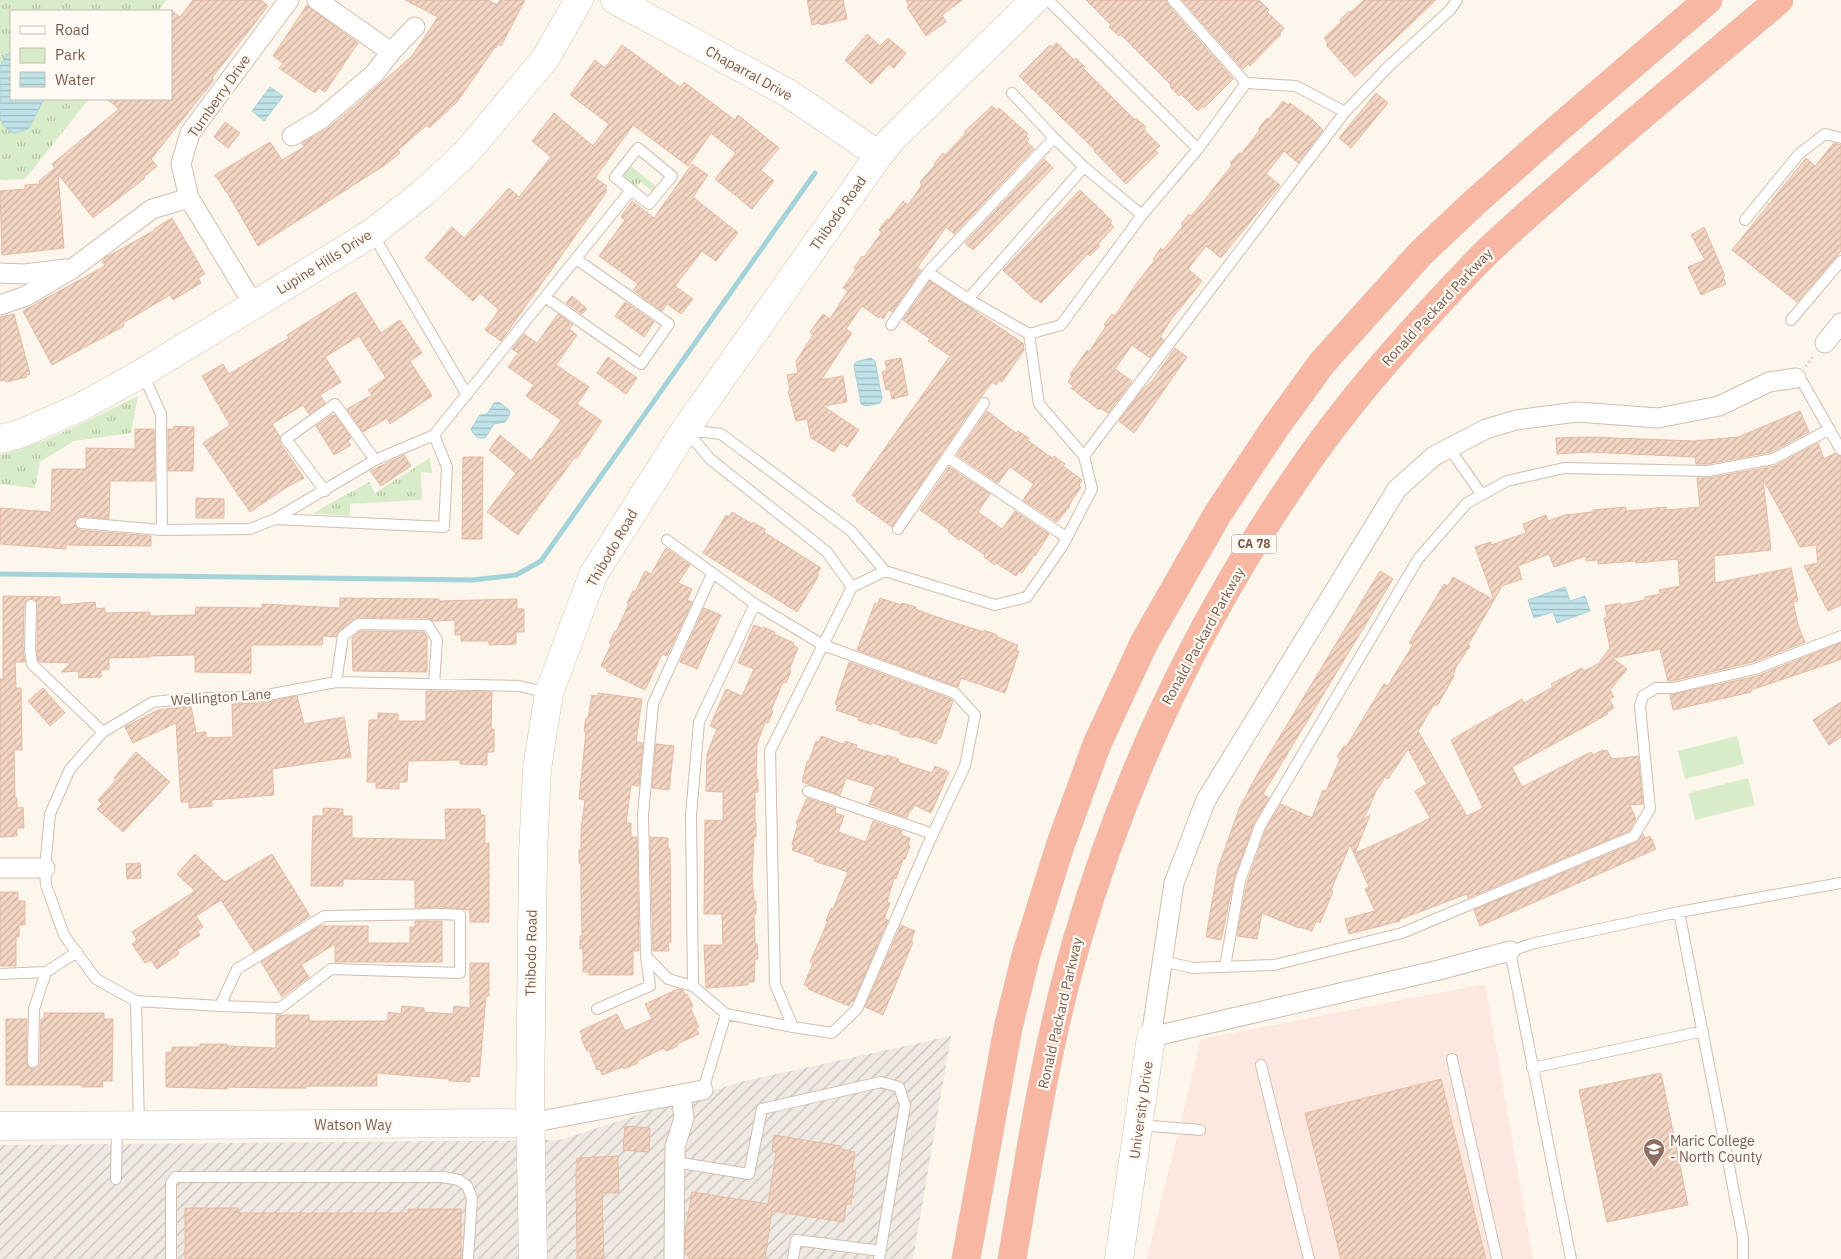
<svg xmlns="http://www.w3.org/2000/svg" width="1841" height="1259" font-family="'IBM Plex Sans',sans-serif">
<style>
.commercial{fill:#fde8e0}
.industrial{fill:url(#industrial-furrows)}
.grass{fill:url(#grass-tufts)}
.green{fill:#d8ecc9}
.water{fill:url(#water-rules);stroke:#a5d3da}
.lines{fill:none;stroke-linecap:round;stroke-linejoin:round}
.stream{stroke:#a5d3da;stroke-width:5}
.building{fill:url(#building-hatch);stroke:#e6bba3;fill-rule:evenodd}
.lane-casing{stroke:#d1beb0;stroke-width:12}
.street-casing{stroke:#d1beb0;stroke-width:21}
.secondary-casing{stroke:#d6c0b0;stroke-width:29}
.highway-casing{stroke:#dad1cd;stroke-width:29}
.path{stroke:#d9b8a5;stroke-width:3;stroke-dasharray:1 4;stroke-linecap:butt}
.lane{stroke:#fff;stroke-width:10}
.street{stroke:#fff;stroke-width:19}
.secondary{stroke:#fff;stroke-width:28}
.highway{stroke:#f7b7a3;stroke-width:28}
.labels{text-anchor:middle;stroke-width:4.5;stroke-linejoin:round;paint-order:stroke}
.shield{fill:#fffaf3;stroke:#a28b7f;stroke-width:1}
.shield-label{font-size:12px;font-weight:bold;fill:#7a5c4d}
.street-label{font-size:14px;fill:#7a5c4d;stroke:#fffaf3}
.education-label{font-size:14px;fill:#785e54;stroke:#fffaf3;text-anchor:start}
</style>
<defs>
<pattern id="industrial-furrows" width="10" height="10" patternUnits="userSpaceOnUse" patternTransform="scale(1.25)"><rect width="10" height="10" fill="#efe9e4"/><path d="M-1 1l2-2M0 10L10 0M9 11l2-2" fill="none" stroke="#c7c0bb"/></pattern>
<pattern id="grass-tufts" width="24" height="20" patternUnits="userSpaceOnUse" patternTransform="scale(1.25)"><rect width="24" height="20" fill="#d8ecc9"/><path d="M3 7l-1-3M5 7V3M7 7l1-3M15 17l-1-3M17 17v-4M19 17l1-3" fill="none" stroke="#b4c2a5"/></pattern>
<pattern id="water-rules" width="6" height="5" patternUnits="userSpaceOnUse" patternTransform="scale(1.25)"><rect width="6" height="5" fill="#bfe3e8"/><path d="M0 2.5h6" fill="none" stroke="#a0bbbe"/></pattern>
<pattern id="building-hatch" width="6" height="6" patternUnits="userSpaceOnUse" patternTransform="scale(1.25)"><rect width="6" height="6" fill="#f3d5c3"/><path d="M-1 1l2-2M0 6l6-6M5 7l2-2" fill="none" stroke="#cab0a1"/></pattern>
</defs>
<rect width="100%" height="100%" fill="#fdf6ec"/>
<path class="commercial" d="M1485,984L1533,1259H1147L1201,1039Z"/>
<path class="industrial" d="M951,1036L913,1259H0V1145L560,1140L740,1082Z"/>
<path class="grass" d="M0,0H167L158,11H11V99H89L25,179L0,180Z
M631,166L658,188L654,193L641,182L636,187L623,176Z
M138,396L131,433L74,441L40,462L35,488L0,484V455C49,442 93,418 138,396Z
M430,458L432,473L421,472L422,500L350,504V516L313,513L369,482L375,493Z"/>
<path class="green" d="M1737,736L1744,764L1685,779L1678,751Z
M1748,778L1755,805L1695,820L1689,793Z"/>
<path class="water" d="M11,52V99H44L28,129L15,133L11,132L5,127L0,119V66L6,56Z
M270,87L283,96L264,121L252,111Z
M871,358L875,361L882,399L880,403L866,406L861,404L854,365L856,362Z
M499,402L509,410L510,414L505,422L494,424L485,438H478L473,433L471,429L480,415L487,414L494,403Z
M1565,587L1570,601L1585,596L1590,611L1557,623L1553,612L1534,618L1528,600Z"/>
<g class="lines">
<path class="stream" d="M0,574L472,580L516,575L541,561L815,173"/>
</g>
<path class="building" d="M193,0H261L268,6L212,78L214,80L151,159L157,166L144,177L145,178L93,218L58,174L64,248L2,255L0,191L25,189V185L40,184L39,181L55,168L52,164L119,109L107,99H171V10L180,17Z
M405,0H488L497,5L500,0H525L501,46L498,44L496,48L495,47L457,102L439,119L429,128L427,125L420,131L398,150L400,153L385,165L258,246L227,192H226L215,175L270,142L282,160L304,147L302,143L327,129L356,105L412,56L438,17Z
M807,0H843L847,19L820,25V23L812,25Z
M906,0H962L942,15L946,22L926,36L907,7L909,6Z
M1086,0H1166L1168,5L1233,79L1204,108L1203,106L1198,111L1181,94L1179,96L1170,87L1171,85L1120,34L1119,36L1109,27L1111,25Z
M1182,0H1259L1269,10L1267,12L1284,28L1280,33L1281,34L1250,66L1248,64L1243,69Z
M1364,0H1436L1355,77L1326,45L1328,43L1324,38L1341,22L1340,20L1349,11L1351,12Z
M307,5L358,43L325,92L319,88L315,93L279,68L283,63L273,56Z
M867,34L880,46L888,38L906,53L894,68L889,64L871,84L845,60Z
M1057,43L1074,60L1076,58L1085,67L1083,68L1135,120L1136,118L1146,127L1144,130L1160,146L1155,150L1158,153L1126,184L1094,151L1095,150L1019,76L1050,45L1052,47Z
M622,45L680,87L684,82L735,120L738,115L779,148L761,170L774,181L752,209L715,179L736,153L711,133L688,166L633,125L595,178L607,186L605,188L607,191L501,341L485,330L499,310L480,293L473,301L425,258L452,227L464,238L509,188L519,197L551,157L532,141L554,113L593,146L609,124L570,95L595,60L605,68Z
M1376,93L1388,103L1351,148L1339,138Z
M1283,101L1288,105L1290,103L1307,116L1308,115L1323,130L1298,163L1284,151L1266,174L1280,185L1221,258L1206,246L1188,269L1202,281L1170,321L1160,337L1164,340L1150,358L1132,345L1115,369L1132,381L1108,413L1100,408L1099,410L1071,388L1073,386L1068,382L1072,376L1070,375L1087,350L1089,352L1106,326L1104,325L1112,314L1115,316L1136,284L1155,260L1153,259L1161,248L1163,250L1183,226L1181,224L1189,214L1191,216L1206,198L1232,165L1230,163L1239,153L1241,154L1260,130L1258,129L1267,118L1269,119Z
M992,106L997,110L999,108L1028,134L1026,136L1029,139L1027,142L1034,149L954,234L946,227L917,268L921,270L892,312L889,310L883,319L880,316L879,318L862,306L846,329L852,333L821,380L843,376L847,402L823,406L859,430L847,447L840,443L834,452L811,438L807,419L796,421L788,391L790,390L787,375L798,373L796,361L813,335L810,332L823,314L830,319L848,291L843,288L856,269L854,268L862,256L864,257L882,232L879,230L887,219L889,220L903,201L908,205L922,185L920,182L935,165L934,164L943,153L945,155L966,133L964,132Z
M225,122L240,133L228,148L214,137Z
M1834,143L1841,145V251L1797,302L1732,250L1806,158L1815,166Z
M1044,159L1053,168L973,250L965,243Z
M692,164L708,175L693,197L738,233L716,261L702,251L675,286L693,299L681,314L667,304L662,311L633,290L638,284L599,256L625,220L621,217L632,201L654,218Z
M1080,190L1112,221L1110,223L1114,227L1098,244L1100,246L1090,256L1088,254L1041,303L1036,299L1035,300L1003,270Z
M172,218L205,274L198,278L201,283L173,300L170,295L123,323L124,326L52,365L23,311L105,266L102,261L105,258L155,230L154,229Z
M1704,227L1725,276L1723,277L1726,284L1701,295L1688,267L1705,260L1691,235Z
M930,281L1023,343L1024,350L1002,382L999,380L996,385L992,382L982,396L978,399L892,527L856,501L857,499L852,495L950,356L928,341L930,339L903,320Z
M355,292L381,333L400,320L422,353L410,361L432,396L390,424L387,418L363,432L347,409L372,395L368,390L386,378L359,336L325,357L341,382L320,395L325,403L309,414L303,405L272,424L280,437V443L304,478L287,487L250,512L203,443L230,425L202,376L223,364L229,374L289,338L287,335Z
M572,296L587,309L582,314L566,303Z
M625,302L654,322L644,337L615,316Z
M14,314L30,374L26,375L27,377L6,382L5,380L0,381V317Z
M558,314L573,325L569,329L577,335L556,365L589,387L577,404L602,421L577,458L575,457L518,535L487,512L516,473L489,450L500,435L531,461L540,448L541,449L561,420L526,396L534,385L508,367L518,353L512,349L524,334L537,343Z
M1175,348L1187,357L1134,433L1119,421L1143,389L1153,380Z
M608,357L637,378L626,394L597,373Z
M901,358L908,395L892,399L890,389L886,390L882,372L887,371L885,361Z
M987,411L1016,433L1018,431L1029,438L1027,440L1052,458L1054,456L1065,464L1063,466L1082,480L1079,485L1081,487L1069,505L1070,506L1057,522L1023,500L1034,484L1010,467L998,483L957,455Z
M1800,411L1809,432L1771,452L1707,464H1696L1695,457L1589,452L1557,454L1556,438L1589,437L1694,441L1738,437Z
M332,415L333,416L335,415L351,438L348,441L351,445L334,455L316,426Z
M174,426L194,427L193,471H168V429H174Z
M135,429H154L155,481H110L109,519L81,516L76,519L74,523L77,528L80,530L151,536V546L66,545V549L0,544V508L51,512L52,469H86V448L135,449Z
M1818,443L1824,459L1835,453L1841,457V605L1828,611L1804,566L1818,563L1816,545L1800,547L1763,479L1771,550L1714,556L1715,583L1791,568L1798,601L1793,602L1798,625L1805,642L1753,662L1672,681H1668L1660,649L1613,658L1627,669L1610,690L1614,697L1609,699L1614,708L1607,712L1608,714L1512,767L1522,787L1591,752L1593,755L1603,750L1604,751L1607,750L1612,759L1638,756L1643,804L1630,805L1636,819L1629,831L1468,898L1467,894L1398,920L1400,921L1349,934L1345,919L1375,911L1365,889L1369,887L1350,845L1331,890L1333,891L1320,923L1316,921L1312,931L1300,927L1299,928L1262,913L1257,939L1237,936L1247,883L1266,829L1281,804L1312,818L1323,790L1326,791L1340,759L1337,757L1344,746L1346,747L1384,684L1388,686L1395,674L1413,645L1409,643L1444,584L1448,586L1453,577L1494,600L1475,547L1491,542V545L1526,533L1523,524L1546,515L1548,521L1565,515L1593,512V510L1626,507V511L1666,507V510L1700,507L1697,478H1709L1775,466ZM1549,554L1554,567L1586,556V561L1598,560V564L1635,561L1636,563L1678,559L1680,586L1659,590L1660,594L1645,597V600L1621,605L1620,603L1605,606L1607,617L1604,618L1610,648L1598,664L1584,671L1582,668L1551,684L1553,687L1524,703L1522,699L1451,740L1483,808L1467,816L1418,731L1434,704L1437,706L1454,676L1453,675L1456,667L1470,646L1468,645L1502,586L1522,579L1518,566ZM1408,749L1427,784L1415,791L1430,818L1401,833L1355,853L1370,815L1362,820L1368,810L1375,793L1385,777L1388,779Z
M404,455L411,466L381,486L370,471Z
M463,457H483L482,539H462Z
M949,467L990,494L978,512L1002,529L1015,511L1049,534L1035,556L1034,555L1022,573L1019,571L1016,576L996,563L995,565L984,557L985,555L960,538L959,540L948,532L949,530L920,510Z
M196,498L224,499V518H196Z
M732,512L752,524L753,522L765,529L764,532L821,568L817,574L819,575L797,612L703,553L726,515L729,517Z
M666,548L690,565L678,583L692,589L687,600L692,602L667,656L662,654L645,690L606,671L607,669L601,666L611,645L609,643L615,631L616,632L629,604L627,603L633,591L635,592L645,571L651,574Z
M1380,571L1393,579L1263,794L1269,798L1254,823L1234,879L1221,940L1206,937L1218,868L1239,809L1259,771Z
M3,596L60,597V605L95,602L96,609L105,608V613L150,612V616L195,615L196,607L262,608V604L340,608V598L439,599V601L517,599V609H524V632H516V644L489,645V641H461V635H455V620L434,621L428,618L358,617L339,631L336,637L323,636L322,645H251V673L195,672V655L150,656V657L109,658V669L101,670V677L79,678L78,671L61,672L71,663L40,662L38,661L37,649L38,605L34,599H28L24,605L23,649L25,662H15L16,688H21L22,750H14L15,798H17V808L23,807L24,828H17V836L0,837V679H3Z
M880,598L901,605L902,603L916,607L915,609L943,619L984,632V630L997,635V637L1018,645L1016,651H1019L1005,693L961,678L958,687L857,650L875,603L878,604Z
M704,608L721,615L697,669L680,662Z
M754,625L762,628L763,627L775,632L774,634L794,643L793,645L798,648L789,670L791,671L786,683L783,682L771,710L773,711L768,723L765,722L757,744L756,779H758V792H755V823H756V837H754L752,877L754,901H756V914H754L755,944H757L758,959H755L754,982H748V985L706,988L704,945H723L722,914H704L705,820L723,821V792L706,791L707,754L717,729L710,726L726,689L742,696L754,669L738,663Z
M360,631L424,632L427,637V672L353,671L352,638Z
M1841,643V659L1828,664L1751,690V692L1673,710L1670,695L1757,676Z
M849,662L951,699L953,701L940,739L938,738L936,744L914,736L913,738L900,734L901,732L872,723L871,725L858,720L859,718L836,710L838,705L835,704Z
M43,688L65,713L50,726L28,701Z
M426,691L492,692L491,729H494V752H487V765L460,764V760L408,761L407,782H399V789L376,788V782H367L369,720H378V713L398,714V721H426Z
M598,693L642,699L636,742L643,743L639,786L631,785L626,823H631V837H637L639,951H633V975H589V972H583V948L580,949V936H582L581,893V863H579V850H581V829L585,800L579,799L586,732L584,731L586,718H588L592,695L598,696Z
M297,696L304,724L344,717L351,757L272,769L274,795L212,800V806L189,808V802H181L176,723L133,743L125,727L158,710L191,706L196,733L206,732V738L233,737L232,704L263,703Z
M1841,702V737L1829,745L1813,720Z
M821,736L843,744L845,741L857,745L856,748L886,757V755L899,759L898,762L932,773L935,766L949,772L931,813L914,805L912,810H910L907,818L869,804L875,787L846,778L840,795L802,782L807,761H809L816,741L819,742Z
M656,744L674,746L669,790L652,788Z
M136,752L170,782L123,832L97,809L102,804L98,800L116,780L114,778Z
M807,798L836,808L835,813L844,816L838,832L866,842L873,821L902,831L901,835L910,838L908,845L910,846L905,859H903L896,879L894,878L887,902L890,903L884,919L888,920L853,1002L851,1001L849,1006L808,989L809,987L804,985L813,963L810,962L828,921H826L831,908L833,909L848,872L814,861L815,858L792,850L794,845L792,844L798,824L796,823Z
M323,808L343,809V816H352V838L446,840L445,809H480L481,815H485V843H489V922H470V910L442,907L415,908V880L343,879V886H311L313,816H323Z
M1643,834L1645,838L1650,836L1656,849L1480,926L1474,910L1637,842Z
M650,837L668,838V849H670L671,942H668L669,951H653Z
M195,854L225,882L272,854L310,916L254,951L221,900L196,916L203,927L197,931L200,935L177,950L179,954L157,969L151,960L145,963L132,944L137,940L132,932L195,891L177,874Z
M140,863L141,878L127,879L126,864Z
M0,892H18V901H25V925H19V937H16V966H0Z
M415,921H442V962H335V944L301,965L309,977L282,997L261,962L320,926H368V943H410V927H415Z
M901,925L915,931L911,941L913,942L883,1015L865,1007Z
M470,963H489V996H486L479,1077L470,1076V1082L449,1081V1079L377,1073V1086H306V1088H273L227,1087V1089L166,1087V1052H172V1047H200V1044H227V1046L276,1048V1015H309V1021H388V1012L401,1014L402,1006L424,1008V1012L453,1014L454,1006L470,1008Z
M678,989L683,990L685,995L687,994L693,1006L690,1007L699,1027L696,1028L699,1034L677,1044L678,1046L666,1051L664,1048L637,1061L638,1063L624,1069L623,1067L602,1075L600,1069L597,1070L589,1050L587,1051L581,1038L583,1037L580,1031L617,1014L625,1031L652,1019L645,1004Z
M44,1013H104V1019H113L112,1081H102L103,1087H82V1085H6V1019H27L26,1062L29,1068L33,1069L39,1066L40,1063L41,1019H44Z
M1661,1073L1688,1205L1607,1222L1579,1090Z
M1441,1079L1486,1259H1341L1305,1113Z
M625,1126L650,1128L649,1152L623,1150Z
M774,1135L841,1146V1149L855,1152L852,1171H856L851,1204H846L844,1222L772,1211L765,1259H690L685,1253V1233L692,1192L768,1204L776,1153L772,1150Z
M618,1156L619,1193H602L604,1259H577L576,1168H577V1158Z
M185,1208H238V1213H408V1209H461V1259H185Z"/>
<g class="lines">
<g class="lane-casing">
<path id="lane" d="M1048,0L1198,149
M1173,0L1246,83
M1012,93L1054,138L1084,167L1142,215
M1745,220L1799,154L1825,134L1841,138
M372,233L467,395
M928,272L968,299L1029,334L1061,325L1142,215L1198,149L1246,83L1296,86L1345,112
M545,297L641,364L669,324L576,259
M968,299L1084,167
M1791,320L1841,261
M891,325L928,272L1054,138
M143,374L161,414L162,530
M1796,378L1803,383L1841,450
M686,430L710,459L827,552L852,587
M689,430L721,434L851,531L885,571
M1449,448L1482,495
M1084,456L1345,112L1388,67L1450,10L1457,0
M947,457L1066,537
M325,491L286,439L335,404L375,460
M275,519L444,527L447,467L434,435
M81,523L162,530L250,529L275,519L375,460L434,435L631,190L615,177L638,148L672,176L649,204L631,190
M898,529L984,403
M667,540L755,604L823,645L852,587L885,571L995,605L1027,597L1063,545L1092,489L1084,456L1039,404L1029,334
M755,604L699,722L691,815L693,986L726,1014L793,1027
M31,605L30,649L32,664L103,732
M823,645L955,693L975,715L965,766L930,840L857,1009L832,1033L793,1027L775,984L770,751Z
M336,682L343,636L358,624L428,625L437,640L434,684
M808,791L933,834
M1679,912L1743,1238V1259
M442,914L460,915V973L331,969L280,1008L220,1006L237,969L324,916Z
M1162,961L1193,968L1274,965L1402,933L1634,836L1650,809L1640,706L1643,696L1656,688H1673L1755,669L1841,636
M1225,967L1240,881L1260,826L1418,559L1467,503L1507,481L1564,468L1708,471L1773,459L1830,429
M0,974L46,972L77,952
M693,986L668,979L646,956L643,815L653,704L712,574
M136,1001L139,1125
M220,1006L136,1001L96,979L64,935L46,885L45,868L50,814L70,769L103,732L153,702L184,699L262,696L336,682L519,686L548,693
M597,1009L650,986L646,956
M1452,1059L1497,1259
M33,1062L34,1009L46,972
M1261,1065L1309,1259
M1532,1068L1703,1031
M703,1090L726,1014
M1139,1125L1200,1130
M675,1162L749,1174L762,1109L881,1082L899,1087L905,1105L879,1259
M116,1179L117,1126
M171,1259V1183L175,1177H443L459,1180L467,1186L472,1198L468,1259
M793,1259L796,1240L881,1251
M1571,1259L1510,951L1535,943L1679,912L1841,883"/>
</g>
<g class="street-casing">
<path id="street" d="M317,0L391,52
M292,136L321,119L374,74L391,52L415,27
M0,273L25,274L66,269
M0,305L26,296L72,269L152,209L189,198
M254,305L189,198L181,164L190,133L289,0
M1825,343L1841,323
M0,868H45
M1510,951L1439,970L1151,1037L1174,883L1206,800L1397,489L1434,456L1486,429L1516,420L1577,412L1658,418L1719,406L1769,382L1796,378
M530,1123L703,1090
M674,1259L675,1147L684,1118L681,1094"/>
</g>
<g class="secondary-casing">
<path id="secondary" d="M615,0L788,93L879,155
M0,439L20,434L81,407L142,373L372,233L423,193L466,153L545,59L579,0
M0,1126L530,1123
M533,1259L530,1102L533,855L537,769L549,693L593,575L685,430L879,155L892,139L1035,0
M1119,1259L1151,1037"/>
</g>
<g class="highway-casing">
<path id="highway" d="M966,1259L1008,1028L1026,955L1060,846L1097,744L1144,643L1217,515L1277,425L1322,363L1421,253L1475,202L1553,133L1708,0
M1012,1259C1030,1154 1046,1047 1076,944C1126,770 1206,606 1310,458C1360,387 1419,322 1479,260C1511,228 1547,198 1581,168C1646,111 1713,56 1779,0"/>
</g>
<path class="path" d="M1806,366L1814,356"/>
<use href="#lane" class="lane"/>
<use href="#street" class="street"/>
<use href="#secondary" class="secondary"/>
<use href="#highway" class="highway"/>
</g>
<defs>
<g id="school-pin" transform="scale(1.125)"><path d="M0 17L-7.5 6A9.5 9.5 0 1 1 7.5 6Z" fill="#8d6e63" stroke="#fffaf3"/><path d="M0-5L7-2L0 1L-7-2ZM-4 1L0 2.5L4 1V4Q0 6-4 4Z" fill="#fff"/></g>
</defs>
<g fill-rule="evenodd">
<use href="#school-pin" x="1654" y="1149"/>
</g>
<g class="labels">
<rect class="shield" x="1231.5" y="534.5" width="45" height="19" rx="4"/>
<g class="shield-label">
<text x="1254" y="548">CA 78</text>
</g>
<g class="street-label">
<text transform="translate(749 73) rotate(29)" y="5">Chaparral Drive</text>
<text transform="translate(219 96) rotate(-55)" y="5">Turnberry Drive</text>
<text transform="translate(838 213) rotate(-55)" y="5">Thibodo Road</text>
<text transform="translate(324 262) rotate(-32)" y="5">Lupine Hills Drive</text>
<text transform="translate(1437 307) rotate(-47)" y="5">Ronald Packard Parkway</text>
<text transform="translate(612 548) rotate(-60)" y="5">Thibodo Road</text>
<text transform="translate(1203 636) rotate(-61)" y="5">Ronald Packard Parkway</text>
<text transform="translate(221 697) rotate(-4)" y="5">Wellington Lane</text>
<text transform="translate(531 953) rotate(-89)" y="5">Thibodo Road</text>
<text transform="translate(1060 1013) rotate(-77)" y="5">Ronald Packard Parkway</text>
<text transform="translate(1141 1110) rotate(-82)" y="5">University Drive</text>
<text x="353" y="1130">Watson Way</text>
</g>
<g class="education-label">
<text x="1670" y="1146">Maric College<tspan x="1670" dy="16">- North County</tspan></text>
</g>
</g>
<rect x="10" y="10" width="162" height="90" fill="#fffaf3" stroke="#cabbb1"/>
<rect x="20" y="26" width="25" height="8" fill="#ffffff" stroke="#cabbb1"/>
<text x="55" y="35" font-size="15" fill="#7a5c4d">Road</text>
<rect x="20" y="48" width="25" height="15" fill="#d8ecc9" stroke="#cabbb1"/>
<text x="55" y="60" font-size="15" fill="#7a5c4d">Park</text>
<rect x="20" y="72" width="25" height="15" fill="url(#water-rules)" stroke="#cabbb1"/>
<text x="55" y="85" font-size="15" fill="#7a5c4d">Water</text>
</svg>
